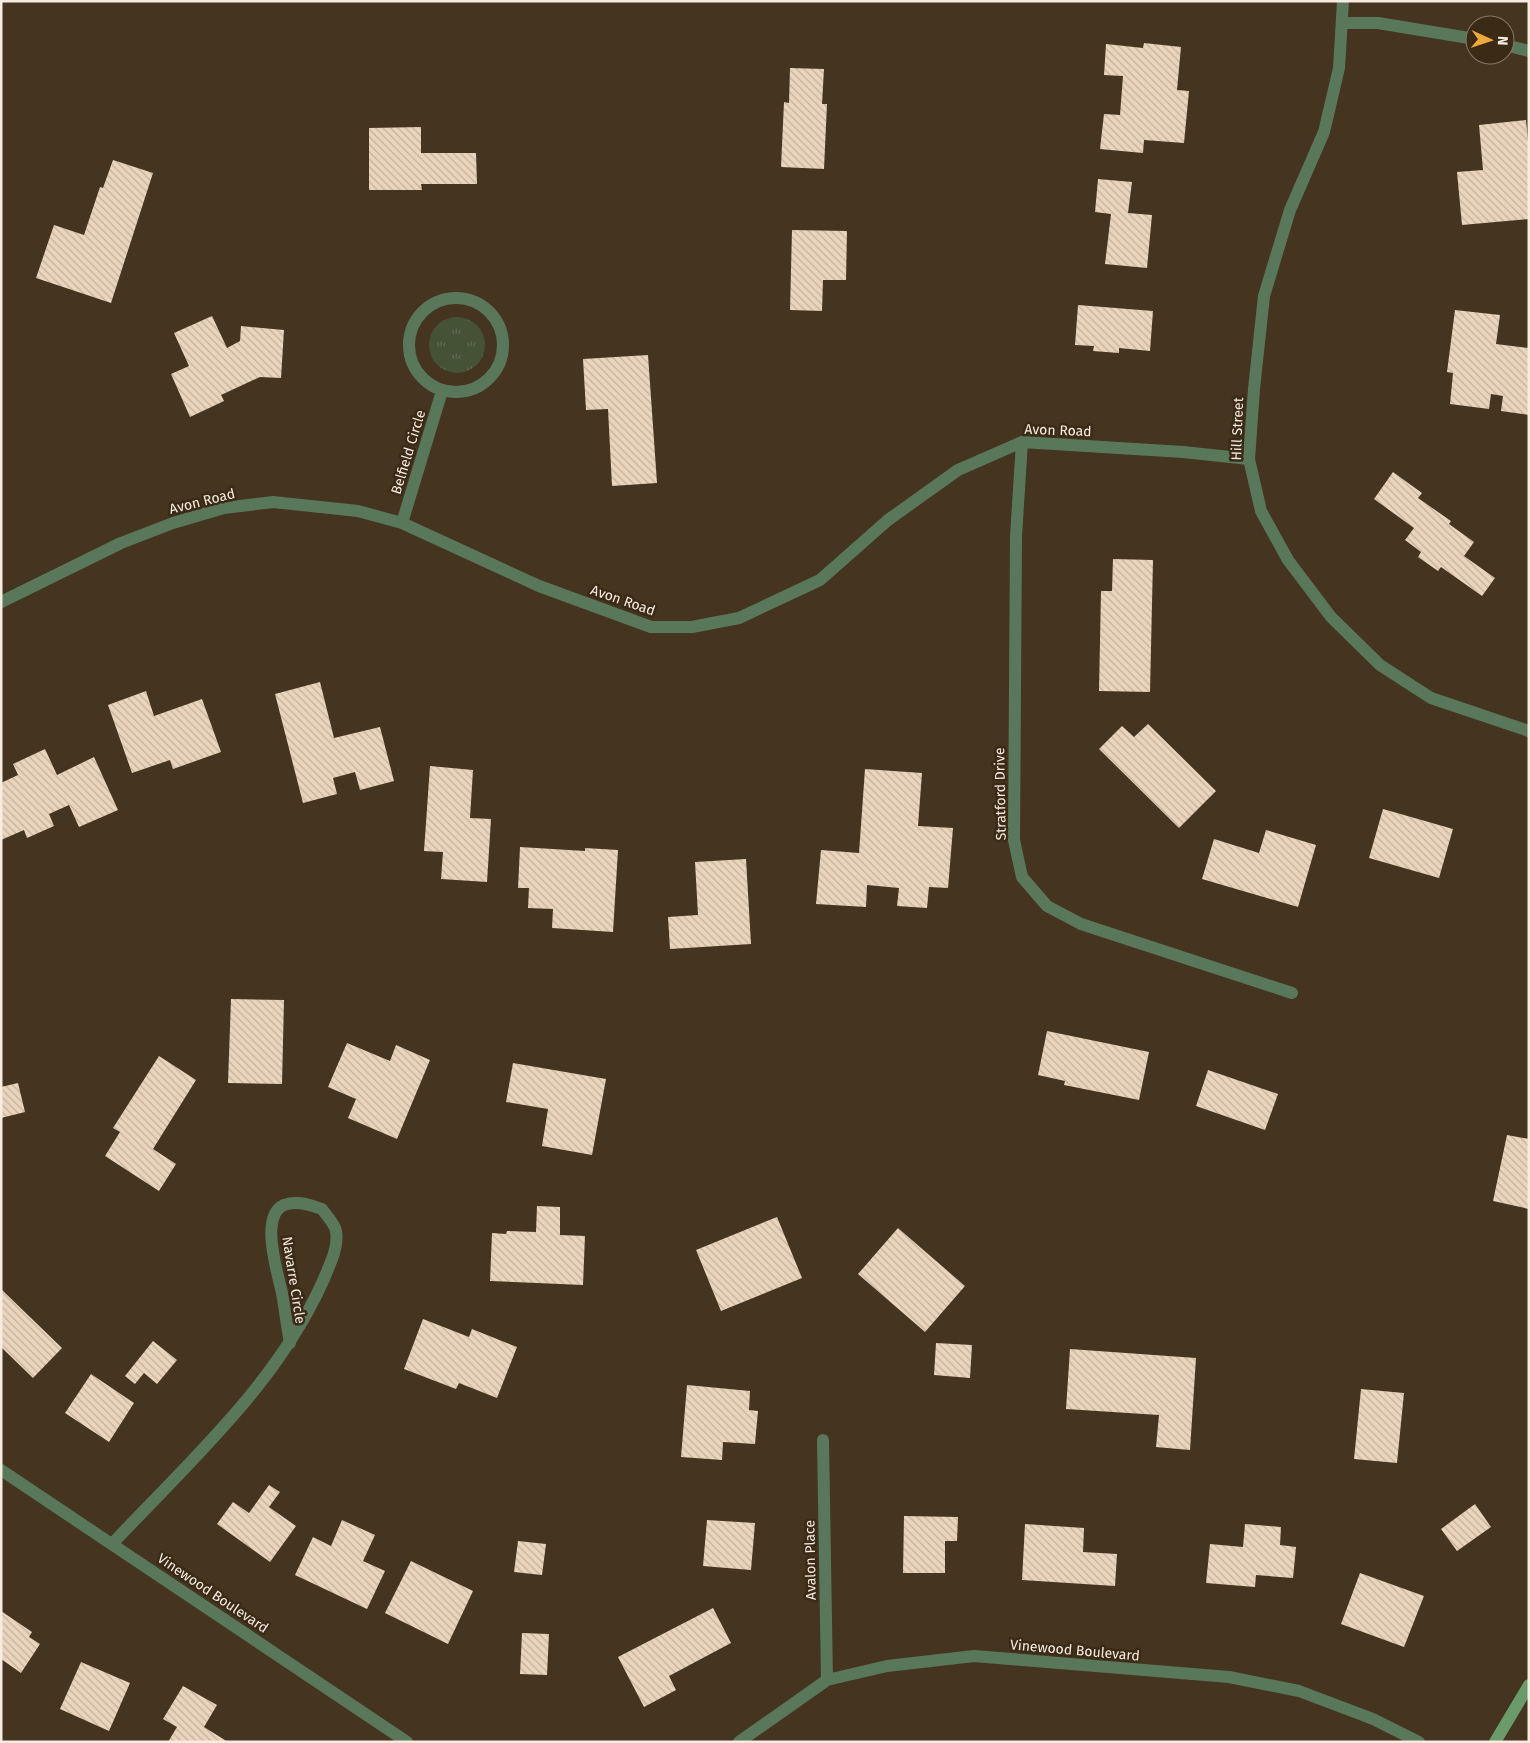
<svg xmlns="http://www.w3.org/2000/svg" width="1530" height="1743" font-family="'Fira Sans',sans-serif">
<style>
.grass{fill:url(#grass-tufts)}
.building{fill:url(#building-back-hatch)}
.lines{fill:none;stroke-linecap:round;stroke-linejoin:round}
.minor{stroke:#597859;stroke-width:12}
.tertiary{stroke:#597859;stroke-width:12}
.secondary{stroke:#6a9b6b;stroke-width:12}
.labels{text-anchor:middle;stroke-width:5;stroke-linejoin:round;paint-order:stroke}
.street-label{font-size:14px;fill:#f7ece0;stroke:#3a2a16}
</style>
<defs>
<pattern id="grass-tufts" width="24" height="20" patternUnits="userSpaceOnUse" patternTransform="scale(1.25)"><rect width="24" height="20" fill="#455236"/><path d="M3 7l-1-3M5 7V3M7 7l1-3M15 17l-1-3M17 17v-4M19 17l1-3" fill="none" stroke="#616b53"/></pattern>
<pattern id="building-back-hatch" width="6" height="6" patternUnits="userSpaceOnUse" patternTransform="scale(1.25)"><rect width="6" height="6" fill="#ead4bc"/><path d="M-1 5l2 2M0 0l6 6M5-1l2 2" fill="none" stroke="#c2b19e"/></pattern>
</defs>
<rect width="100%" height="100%" fill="#453420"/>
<path class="grass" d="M429 345a28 28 0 1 1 56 0a28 28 0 1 1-56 0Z"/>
<path class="building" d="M1144,43L1181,47L1177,90L1189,91L1184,143L1144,140L1143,153L1100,149L1104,114L1120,115L1123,76L1104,75L1106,44L1143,48Z
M790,68L824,69L822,104H827L824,169L781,167L784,102L789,103Z
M1526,120L1529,153V219L1462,225L1457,172L1483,170L1479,125Z
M421,127V153H476L477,184H421L422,190H369V128Z
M113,160L153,173L111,303L36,278L54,225L84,235L100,187L103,188Z
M1098,179L1132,182L1128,213L1152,215L1147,268L1105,264L1111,214L1095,212Z
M792,230L847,231L846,280H823L822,311L790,310Z
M1078,305L1153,311L1150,351L1119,348V353L1093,351L1094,346L1075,345Z
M1455,310L1500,315L1496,344L1529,348V415L1501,411L1503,396L1491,394L1489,409L1450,404L1453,373L1447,372Z
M212,316L227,348L240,341L241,326L284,330L281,378L260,377L221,395L224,401L190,417L171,374L189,366L174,333Z
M648,355L657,483L612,486L608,409L586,410L583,359Z
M1393,472L1422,493L1418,498L1451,521L1449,524L1474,542L1464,556L1495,578L1482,596L1441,567L1438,571L1418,557L1421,552L1405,540L1414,528L1374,499Z
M1113,559L1153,560L1150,692L1099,691L1101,591H1112Z
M320,682L334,738L380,727L394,781L360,790L355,772L333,778L337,794L303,803L275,694Z
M146,691L154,716L202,699L221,752L173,769L170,760L132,773L108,705Z
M1148,724L1216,791L1179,828L1099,749L1122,726L1134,737Z
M45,749L57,775L94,757L118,810L79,827L69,805L49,814L54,826L27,838L24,830L1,840V783L18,775L13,764Z
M430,766L473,770L470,818L491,819L487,882L441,879L443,852L424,851Z
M865,769L922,773L918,826L953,828L948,888L929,887L927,908L897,906L899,888L867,885L866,907L816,904L821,850L859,853Z
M1383,809L1453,829L1439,878L1369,858Z
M1266,830L1316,845L1298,907L1202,879L1214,839L1259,853Z
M520,847L585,851V848L618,850L613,932L552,928L553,909L528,908L529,888H518Z
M746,859L751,944L670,949L668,917L698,915L695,862Z
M231,999L284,1000L282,1084L228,1083Z
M1047,1031L1149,1052L1139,1100L1064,1085L1065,1081L1038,1075Z
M347,1043L390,1061L396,1045L430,1060L397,1139L348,1118L356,1099L328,1087Z
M159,1056L196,1080L153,1149L176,1164L159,1191L105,1156L120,1132L113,1128Z
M513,1063L606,1079L592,1155L542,1146L548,1109L506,1102Z
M1208,1070L1278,1094L1265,1130L1196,1106Z
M18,1083L25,1112L1,1118V1087Z
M1507,1135L1529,1139V1209L1493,1201Z
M537,1206L560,1207V1235L585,1236L583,1285L490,1281L492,1233L506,1234L507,1231L536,1232Z
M777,1217L802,1278L721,1311L696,1250Z
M898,1228L965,1286L925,1332L858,1274Z
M1,1289L62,1348L33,1378L1,1347Z
M423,1319L469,1337L472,1329L517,1347L497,1398L459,1383L456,1389L404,1369Z
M153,1341L177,1360L157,1384L144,1373L135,1384L125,1376Z
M936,1343L972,1345L970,1378L934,1375Z
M1070,1349L1196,1358L1190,1450L1156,1447L1159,1415L1066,1409Z
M91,1374L134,1403L109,1442L65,1413Z
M687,1385L750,1391L749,1410L758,1411L755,1444L723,1442L722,1460L681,1457Z
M1361,1389L1404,1393L1397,1463L1354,1459Z
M269,1485L280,1492L269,1507L296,1526L270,1562L217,1524L233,1502L249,1513Z
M1475,1504L1491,1527L1457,1551L1441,1529Z
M904,1516L958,1517L957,1541H945V1573H903Z
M342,1520L375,1535L363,1561L385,1571L367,1609L295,1575L313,1537L331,1546Z
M707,1520L755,1523L751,1570L703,1566Z
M1025,1524L1084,1528L1083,1552L1117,1554L1115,1586L1022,1580Z
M1245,1524L1281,1527L1280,1545L1296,1547L1293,1578L1256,1575L1255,1587L1206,1583L1210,1544L1243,1547Z
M518,1541L546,1544L542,1575L514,1572Z
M411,1561L473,1591L448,1644L385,1613Z
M1360,1573L1424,1596L1404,1647L1341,1624Z
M713,1608L731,1643L669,1676L676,1690L644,1707L618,1657Z
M1,1611L32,1632L29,1637L40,1644L21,1673L1,1659Z
M522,1633L549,1634L547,1675L520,1674Z
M81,1662L130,1683L109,1731L60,1709Z
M183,1686L217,1705L204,1727L228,1742H168L177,1727L163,1719Z"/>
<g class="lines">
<path class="minor" d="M1343,23H1378L1475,39
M1505,45L1529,51
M409 345a47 47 0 1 1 94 0a47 47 0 1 1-94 0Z
M1022,442L1016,536L1014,840L1022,877L1047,906L1081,924L1292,993
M402,523L442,391
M1,602L121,543L173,523L224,508L273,502L358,511L402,523L539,586L651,627H692L739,618L820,580L888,520L958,470L1022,442L1183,452L1249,459
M823,1440L827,1680
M1,1470L407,1742
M113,1543C189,1462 277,1384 323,1281C329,1266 339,1248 336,1231C335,1224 326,1215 322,1209C309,1205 297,1200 284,1205C259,1216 278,1274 282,1293C285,1310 287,1327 290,1343
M739,1742L827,1680L887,1666L974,1656L1229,1677L1299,1691L1373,1719L1419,1742"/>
<path class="tertiary" d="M1343,1L1339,68L1324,132L1290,210L1264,296L1254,389L1249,459L1261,511L1288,560L1331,617L1380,665L1431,698L1529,731"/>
<path class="secondary" d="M1495,1742L1529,1685"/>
</g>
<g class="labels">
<g class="street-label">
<text transform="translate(1237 429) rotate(-88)" y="5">Hill Street</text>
<text transform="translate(1058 430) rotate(2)" y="5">Avon Road</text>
<text transform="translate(408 452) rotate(-73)" y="5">Belfield Circle</text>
<text transform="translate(202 501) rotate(-14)" y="5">Avon Road</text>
<text transform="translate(623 600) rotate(19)" y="5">Avon Road</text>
<text transform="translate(1000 794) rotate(-91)" y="5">Stratford Drive</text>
<text transform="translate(294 1280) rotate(81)" y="5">Navarre Circle</text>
<text transform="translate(810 1560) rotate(-91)" y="5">Avalon Place</text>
<text transform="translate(213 1593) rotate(34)" y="5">Vinewood Boulevard</text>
<text transform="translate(1075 1650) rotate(5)" y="5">Vinewood Boulevard</text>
</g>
</g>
<rect width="1530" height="1743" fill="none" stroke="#f7ece0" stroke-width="5"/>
<g transform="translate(1490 40) rotate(93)"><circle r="24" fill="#3a2a16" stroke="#867867"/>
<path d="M0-4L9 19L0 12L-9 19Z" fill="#ebaa39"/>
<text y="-8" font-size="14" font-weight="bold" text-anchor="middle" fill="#f7ece0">N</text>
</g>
</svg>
